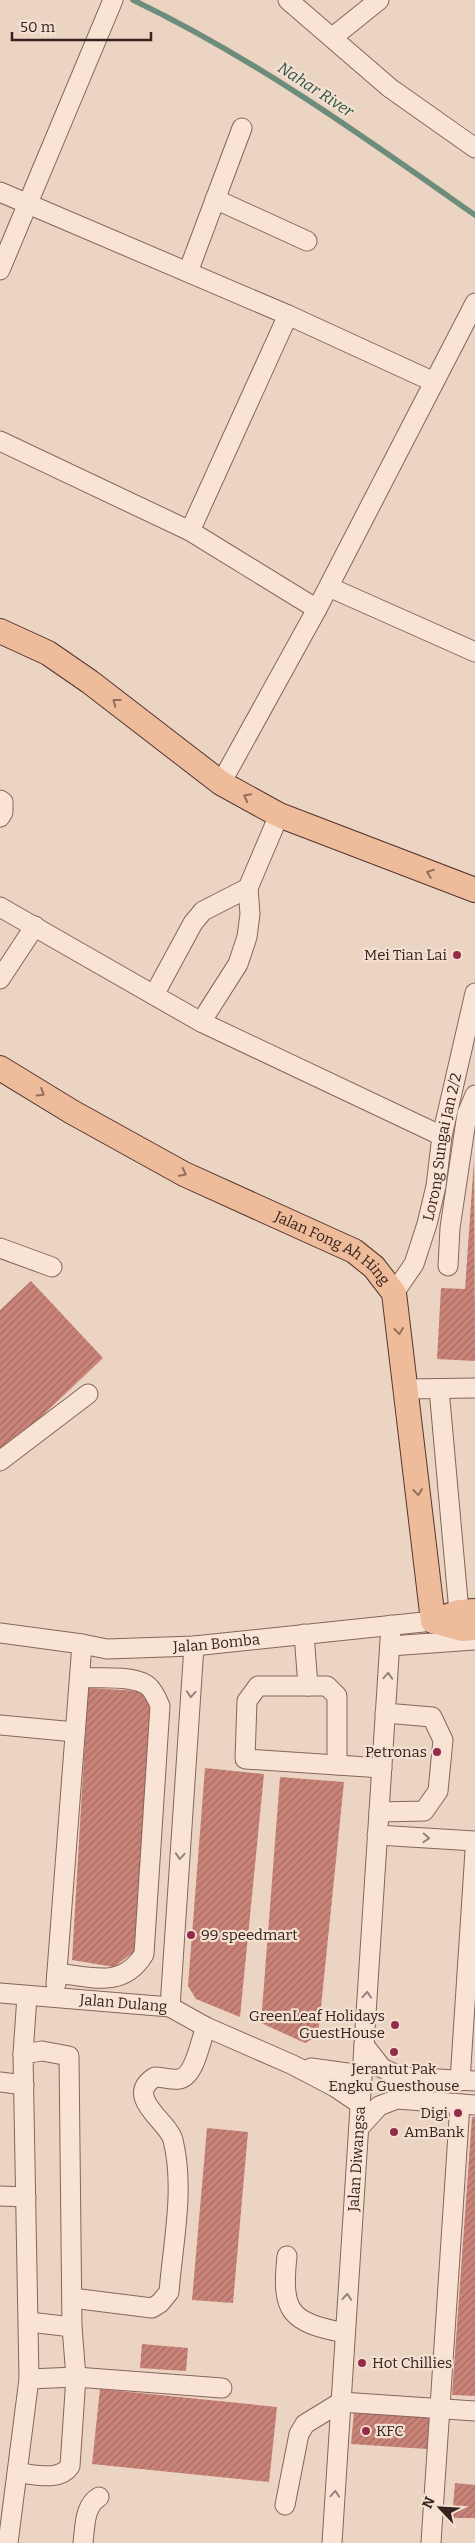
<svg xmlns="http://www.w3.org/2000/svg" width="475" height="2543" font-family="Bitter,serif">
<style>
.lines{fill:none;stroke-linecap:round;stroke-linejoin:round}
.stream{stroke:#6c8d7b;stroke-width:5.5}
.building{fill:url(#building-hatch)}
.minor-casing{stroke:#86655a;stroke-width:21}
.major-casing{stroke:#54352e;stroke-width:26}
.minor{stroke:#f8e3d5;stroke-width:19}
.major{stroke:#efbc9b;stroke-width:24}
.oneway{stroke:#926f5c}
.oneway2{stroke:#97827a}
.poi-dot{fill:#932c4a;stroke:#f4e0d1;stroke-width:2}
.labels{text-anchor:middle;stroke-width:4.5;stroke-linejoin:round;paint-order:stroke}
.poi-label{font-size:15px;fill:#36221e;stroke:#f4e0d1;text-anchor:end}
.street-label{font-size:15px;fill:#36221e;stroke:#f4e0d1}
.water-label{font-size:16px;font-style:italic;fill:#2d5547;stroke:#f4e0d1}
</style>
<defs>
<pattern id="building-hatch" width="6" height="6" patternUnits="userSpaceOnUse" patternTransform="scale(1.25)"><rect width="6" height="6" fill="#ca8379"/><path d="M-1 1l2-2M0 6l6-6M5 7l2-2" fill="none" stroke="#a56b63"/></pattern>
</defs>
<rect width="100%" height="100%" fill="#ecd4c2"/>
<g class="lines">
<path class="stream" d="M133,0C256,59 364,137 475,215"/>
</g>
<path class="building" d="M474,1160L475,1361L437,1359L441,1288L465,1289Z
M31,1281L103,1358L0,1456V1310Z
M88,1688L140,1691L150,1705L135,1951L114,1967L72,1960Z
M205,1768L264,1774L240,2017L196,1999L188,1986Z
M280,1777L344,1782L318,2036L305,2043L261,2023Z
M472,2117H475V2396L452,2395Z
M207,2128L248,2132L233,2303L192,2300Z
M142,2344L188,2348L186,2371L140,2368Z
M100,2389L277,2407L269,2482L92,2464Z
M354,2411L430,2414L427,2449L351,2444Z
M455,2483L475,2485V2518H452Z"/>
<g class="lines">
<g class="minor-casing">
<g id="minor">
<path d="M288,0L390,88L475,148"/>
<path d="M333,37L379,0"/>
<path d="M0,192L288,315L434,382"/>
<path d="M215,199L307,241"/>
<path d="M0,270L113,0"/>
<path d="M188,272L242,128"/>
<path d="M0,441L190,531L317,609"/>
<path d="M190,531L288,315"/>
<path d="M329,587L475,652"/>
<path d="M221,783L317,609L475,303"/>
<path d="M0,800L3,802V812L0,817"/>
<path d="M0,907L201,1022L442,1136"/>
<path d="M0,979L35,926"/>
<path d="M154,995L193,923L203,911L248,888"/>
<path d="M201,1022L238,964L247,937L250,914L248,888L279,815"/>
<path d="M0,1248L52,1267"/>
<path d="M448,1266L450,1228L467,1114L475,1095"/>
<path id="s1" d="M394,1293L414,1264L427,1224L436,1186L442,1136L475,993"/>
<path d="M406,1389L475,1388"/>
<path d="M439,1389L459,1612"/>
<path d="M0,1461L88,1394"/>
<path id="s2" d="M0,1633L82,1644L107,1649L194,1646L433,1621"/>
<path d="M304,1634L308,1686H327L337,1696V1765"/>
<path d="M390,1646L475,1640"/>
<path d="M308,1686H258L247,1701L245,1759L382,1768"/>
<path d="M0,1725L75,1732"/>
<path d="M379,1812L424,1811L438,1791L443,1740L432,1717L385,1713"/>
<path d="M377,1835L475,1841"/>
<path d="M57,1973C91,1977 123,1989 144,1954L160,1706C157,1699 154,1691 148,1686C135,1675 96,1678 80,1678"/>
<path d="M56,1984L82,1644"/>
<path id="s3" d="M0,1993L170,2007L206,2027L293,2065L335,2087L360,2104"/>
<path d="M170,2007L194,1646"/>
<path d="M364,2045L382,2068L401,2077L475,2081"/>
<path d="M311,2068L362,2075"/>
<path d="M460,2081L475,1851"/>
<path d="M0,2082L24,2085"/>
<path d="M359,2128L379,2106L397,2099L475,2105"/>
<path d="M0,2196L26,2197"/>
<path d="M287,2256C281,2313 290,2322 345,2333"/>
<path d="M72,2298L152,2308L160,2303L169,2292C173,2242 185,2189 173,2140C168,2121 123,2097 155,2077C162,2077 172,2080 179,2079C195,2077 200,2041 206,2027"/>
<path d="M29,2322L72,2327"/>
<path d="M29,2379L76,2377L222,2388"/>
<path d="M18,2473C35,2474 59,2482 70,2466L76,2377L72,2327L69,2056L42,2051L23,2054"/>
<path d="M285,2505L299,2434L305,2424L341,2402L475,2411"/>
<path d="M8,2543L29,2379L23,2054L27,1996"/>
<path d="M83,2543C85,2527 84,2506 99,2497"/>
<path id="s4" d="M332,2543L391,1625"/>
<path d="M431,2543L460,2104"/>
</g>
</g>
<g class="major-casing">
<g id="major">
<path d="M0,631L48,653L90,682L221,783L279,815L475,890"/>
<path id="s5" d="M0,1068L72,1112L184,1174L354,1251L374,1267L394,1293L433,1621"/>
<path d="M433,1621L459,1612L475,1611"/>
<path d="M433,1621L462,1629L475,1628"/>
</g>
</g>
<use href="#minor" class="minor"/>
<use href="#major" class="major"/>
</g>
<defs><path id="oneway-chevron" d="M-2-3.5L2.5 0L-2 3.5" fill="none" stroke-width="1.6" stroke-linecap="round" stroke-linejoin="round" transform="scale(1.25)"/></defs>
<g class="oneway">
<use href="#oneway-chevron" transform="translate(116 702) rotate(-142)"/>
<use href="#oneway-chevron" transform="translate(247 797) rotate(-152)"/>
<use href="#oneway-chevron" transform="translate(430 873) rotate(-159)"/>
<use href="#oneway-chevron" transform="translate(41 1093) rotate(32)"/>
<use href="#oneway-chevron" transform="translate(183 1173) rotate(27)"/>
<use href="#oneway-chevron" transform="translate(399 1331) rotate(83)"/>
<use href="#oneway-chevron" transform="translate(418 1492) rotate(83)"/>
</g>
<g class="oneway2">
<use href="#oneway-chevron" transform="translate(388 1676) rotate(-86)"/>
<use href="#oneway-chevron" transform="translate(191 1694) rotate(94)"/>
<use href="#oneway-chevron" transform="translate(426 1838) rotate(3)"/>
<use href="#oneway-chevron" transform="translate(180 1856) rotate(94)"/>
<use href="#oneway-chevron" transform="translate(367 1995) rotate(-86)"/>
<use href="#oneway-chevron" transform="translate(347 2297) rotate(-86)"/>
<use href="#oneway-chevron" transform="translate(335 2494) rotate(-86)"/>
</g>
<g class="poi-dot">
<circle cx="457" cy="955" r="5"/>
<circle cx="437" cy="1752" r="5"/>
<circle cx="191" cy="1935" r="5"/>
<circle cx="395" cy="2025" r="5"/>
<circle cx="394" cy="2052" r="5"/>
<circle cx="458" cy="2113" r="5"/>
<circle cx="394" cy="2132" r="5"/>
<circle cx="362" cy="2363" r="5"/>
<circle cx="366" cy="2431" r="5"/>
</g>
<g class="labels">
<g class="poi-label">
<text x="447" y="960">Mei Tian Lai</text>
<text x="427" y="1757">Petronas</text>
<text x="201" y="1940" text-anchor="start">99 speedmart</text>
<text x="385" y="2021">GreenLeaf Holidays<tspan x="385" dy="17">GuestHouse</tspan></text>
<text x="394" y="2074" text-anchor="middle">Jerantut Pak<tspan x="394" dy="17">Engku Guesthouse</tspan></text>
<text x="448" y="2118">Digi</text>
<text x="404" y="2137" text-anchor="start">AmBank</text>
<text x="372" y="2368" text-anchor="start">Hot Chillies</text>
<text x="376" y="2436" text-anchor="start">KFC</text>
</g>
<g class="street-label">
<text dy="5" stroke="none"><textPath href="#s1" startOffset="156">Lorong Sungai Jan 2/2</textPath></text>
<text dy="5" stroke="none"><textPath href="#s5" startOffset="379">Jalan Fong Ah Hing</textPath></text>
<text dy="5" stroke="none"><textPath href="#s2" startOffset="218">Jalan Bomba</textPath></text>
<text dy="5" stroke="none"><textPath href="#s3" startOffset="124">Jalan Dulang</textPath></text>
<text dy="5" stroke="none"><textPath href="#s4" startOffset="385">Jalan Diwangsa</textPath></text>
</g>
<g class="water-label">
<text transform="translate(316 89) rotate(33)" y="6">Nahar River</text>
</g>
</g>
<g transform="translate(440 2508) rotate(295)" stroke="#f4e0d1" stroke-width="4" paint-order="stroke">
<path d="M0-4L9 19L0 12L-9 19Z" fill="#36221e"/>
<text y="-8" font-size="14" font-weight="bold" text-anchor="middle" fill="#36221e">N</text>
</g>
<path d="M12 32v8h139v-8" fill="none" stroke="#36221e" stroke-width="2.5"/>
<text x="20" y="32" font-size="15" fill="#36221e" stroke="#f4e0d1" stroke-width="4" paint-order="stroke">50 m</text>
</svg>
